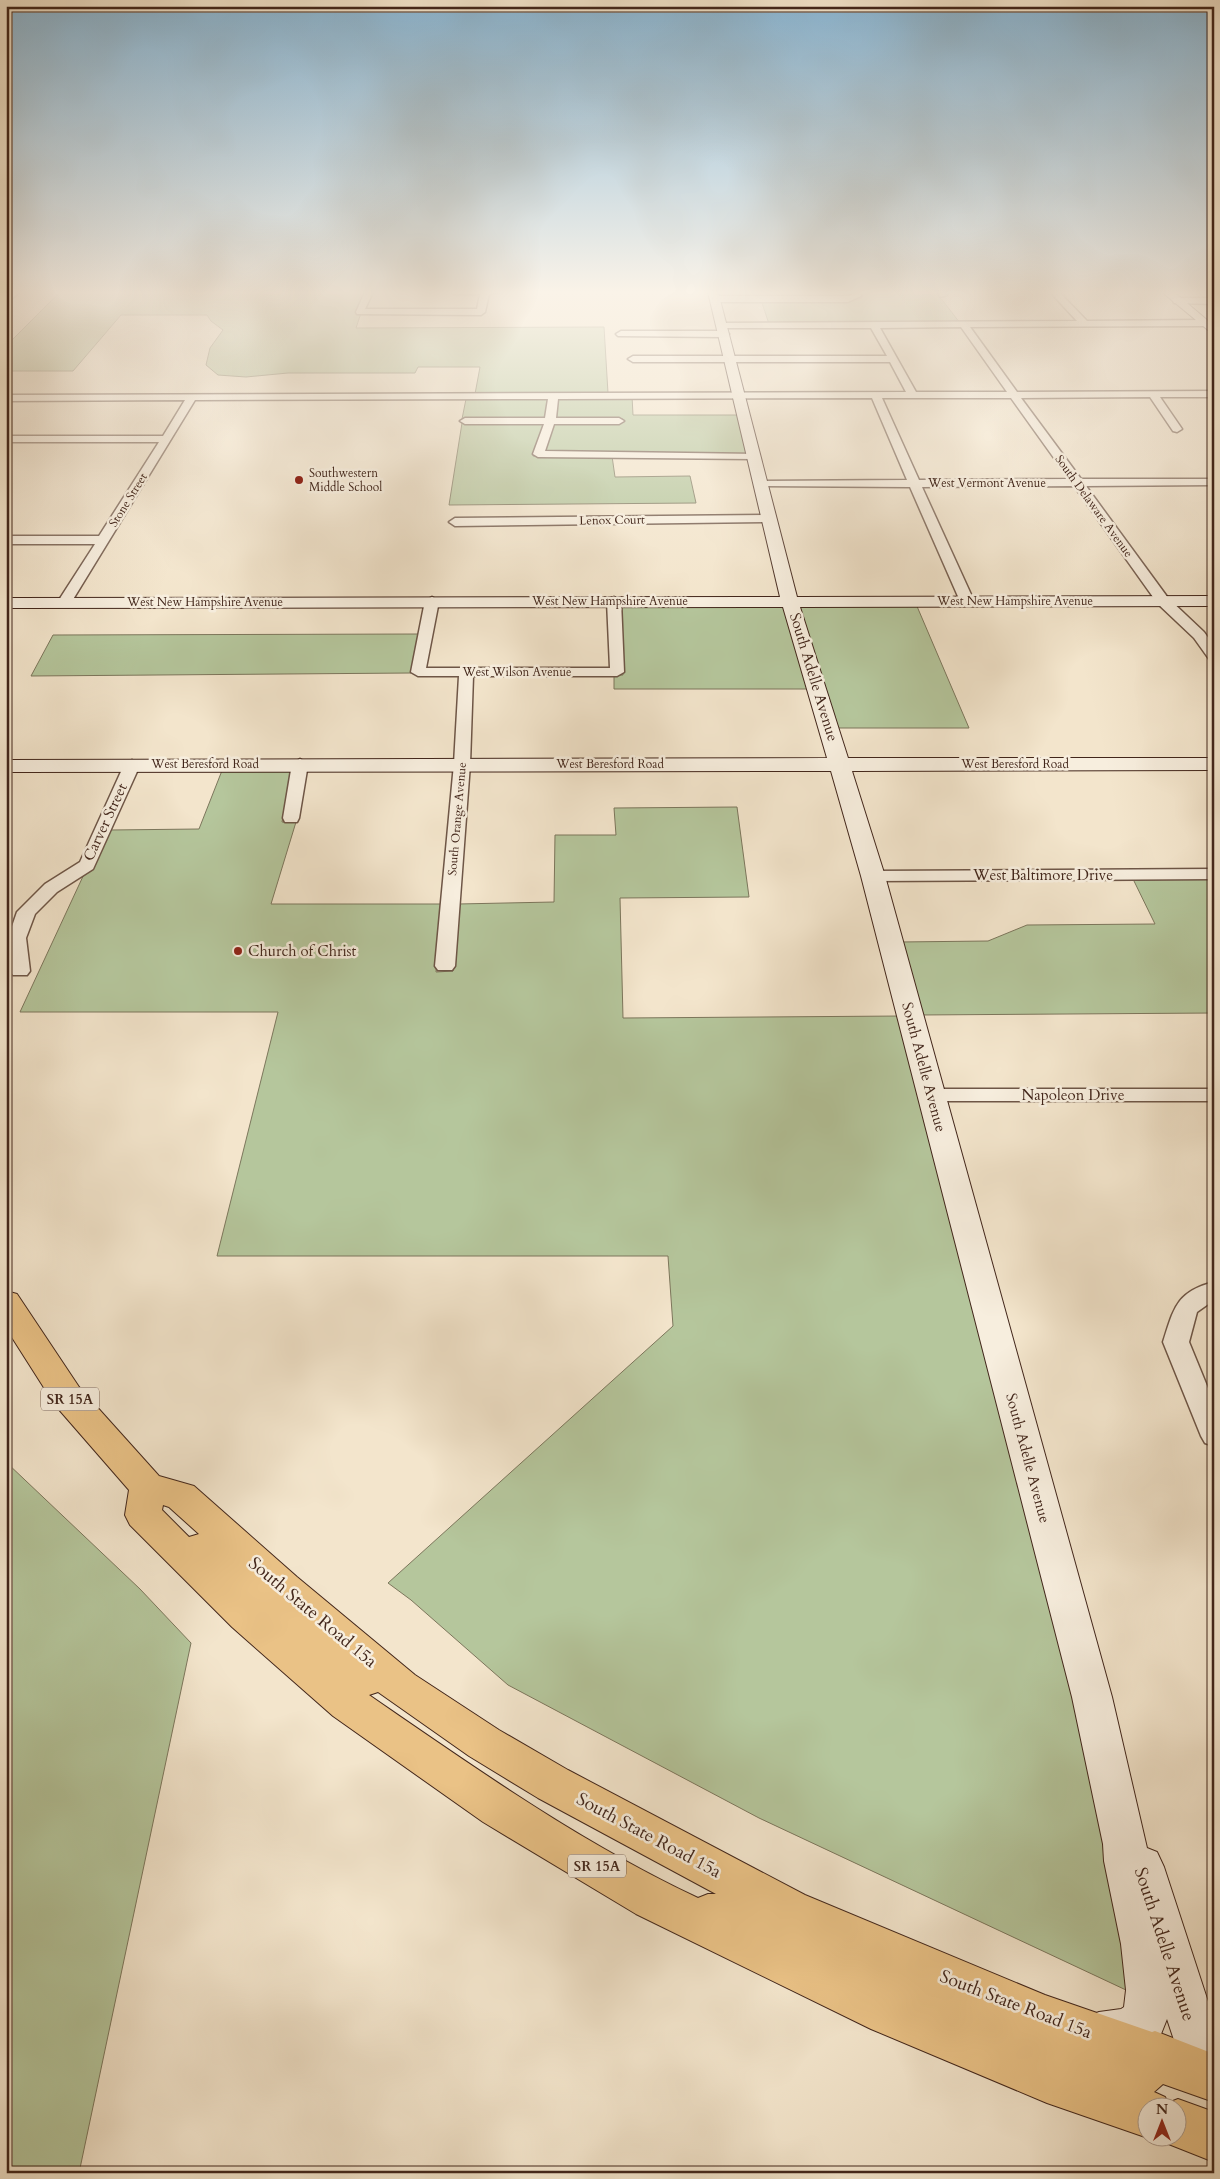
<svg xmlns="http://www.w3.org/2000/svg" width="1220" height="2179" font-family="Cardo,serif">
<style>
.green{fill:#b5c69c;stroke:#7c765c}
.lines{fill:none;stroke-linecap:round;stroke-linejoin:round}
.street-casing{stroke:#6e5647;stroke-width:3}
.secondary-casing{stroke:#42261b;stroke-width:2}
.highway-casing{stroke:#42261b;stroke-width:2}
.street{fill:#f7eede;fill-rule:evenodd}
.secondary{fill:#f7eede;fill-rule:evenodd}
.highway{fill:#eac286;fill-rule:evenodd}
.poi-dot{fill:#8f2418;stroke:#f7eede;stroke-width:2}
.labels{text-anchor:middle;stroke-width:5;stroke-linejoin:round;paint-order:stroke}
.far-poi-label{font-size:12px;fill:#42261b;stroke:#f7eede;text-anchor:start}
.far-street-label{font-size:12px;fill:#42261b;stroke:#f7eede}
.shield{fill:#f7eede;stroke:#786256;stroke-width:1}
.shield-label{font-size:14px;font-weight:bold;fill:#42261b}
.street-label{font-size:15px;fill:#42261b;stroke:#f7eede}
.poi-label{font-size:15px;fill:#42261b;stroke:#f7eede;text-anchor:start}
.near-street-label{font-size:18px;fill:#42261b;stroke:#f7eede}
</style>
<rect width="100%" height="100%" fill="#f3e5cc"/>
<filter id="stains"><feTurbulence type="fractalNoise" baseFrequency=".004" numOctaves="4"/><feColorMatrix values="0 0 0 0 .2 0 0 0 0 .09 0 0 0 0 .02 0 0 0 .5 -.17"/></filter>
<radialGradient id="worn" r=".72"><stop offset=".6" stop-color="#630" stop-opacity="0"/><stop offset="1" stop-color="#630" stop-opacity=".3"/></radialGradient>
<path class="green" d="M60,292H365L356,313H361L356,328L604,327L608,393L475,394L480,367H418L415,373H288L246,377L218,375L206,365L210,348L223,330L211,321L207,315H121L73,371H6V346Z
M859,292H936L960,323L769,324L761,300H847L862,298Z
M550,396L545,420L462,419L466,399Z
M559,396H632L633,415H739L747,454L543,452L554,423L624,422L623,419L555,420Z
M462,423H544L533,456H612L615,477L690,476L696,503L449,505Z
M620,604H785L811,689H614V675H623Z
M797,604H916L969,728H837Z
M419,634L411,673L31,676L53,635Z
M223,768H292L282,822H296L271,904H442L436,972L453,971L458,904L554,902L555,835H616L614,808L737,807L749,897L620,898L623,1018L901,1016L1158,2005L759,1818L508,1685L411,1600L388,1583L673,1326L668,1256H217L278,1012H20L85,872L95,865L110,830L199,829Z
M1133,879H1214V1013L919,1015L899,942L988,941L1027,925L1155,924Z
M6,1462L140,1589L191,1643L79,2173H6Z"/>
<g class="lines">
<g class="street-casing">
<path id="street" d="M11,292H20L6,303V296Z
M365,292H373L365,309H477L480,294H454L450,292H501L489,294L485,312L481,315L357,314L356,312Z
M851,292H859L861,296L848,302H715L711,299L715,296H847L852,295Z
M937,292H945L947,295L940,297Z
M1050,292H1059L1087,321L1203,320L1207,323L1203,326L970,327L1017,392L1214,391V397H1160L1182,429L1177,432L1173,431L1150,397L1021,398L1081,479H1214V485L1086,486L1168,598L1204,632L1214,646V660L1209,659L1194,638L1158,604L1074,486L922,487L974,601L967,605L960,601L910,487L756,486V482L760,481L907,480L872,398L558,399L556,418H619L624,421L619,424H554L545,451L757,454V458L753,459L538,457L533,454L544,424H465L460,421L465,418H545L548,399L195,400L69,606H59L57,603L95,544H6V536H99L159,442H6V436H163L185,400L6,401V395L906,392L890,362H633L628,359L633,356H887L871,328H719V324L722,323L1077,321ZM961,327L1007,392H916L880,328ZM882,398H1011L1069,479L919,480Z
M1177,298H1214V304L1174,303L1173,301Z
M621,331H724L729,334L724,337L618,336L616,334Z
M769,515L773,516L775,519L773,522L455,526L449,522L455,518Z
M432,597L439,601L426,668H610L607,601L614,597L621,601L624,672L617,676H473L470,764L455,966L452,970H438L435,966L454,764L459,676H418L411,672L425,601Z
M300,759L308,764L299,818L297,822H285L283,818L292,764Z
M132,760L140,765L93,869L57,892L35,914L26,938L30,971L27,975H13L10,971L8,938L17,912L45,884L80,862L124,765Z
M1214,869V879L873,881L867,880L864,876L867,872L873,871Z
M932,1089H1214V1101H932L924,1100L921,1095L924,1090Z
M1214,1282V1300L1197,1312L1189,1342L1214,1403V1446L1205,1443L1201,1436L1163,1342C1174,1308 1176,1292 1214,1282Z"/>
</g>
<g class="secondary-casing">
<path id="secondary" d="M708,292H718L797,597L1214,596V606L800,607L848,758H1214V770L852,771L885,876L1112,1697L1147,1848L1157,1852L1164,1867L1214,2020V2096L1197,2089L1180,2058L1167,2019L1159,2039L1155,2043L1116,2058L1099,2060L1082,2053L1075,2036L1082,2019L1099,2012L1121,2009L1124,2007L1126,1990L1121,1944L1104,1861L1103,1844L1072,1697L861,876L831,771L6,772V760L827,758L783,607L6,608V598L780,597Z
M1162,292H1174L1214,326V335Z"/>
</g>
<g class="highway-casing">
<path id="highway" d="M6,1291L17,1294L79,1387L159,1476L194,1486L297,1577L415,1675L499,1730L568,1770L805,1895L1045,1995L1152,2032L1155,2031L1214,2054V2102L1163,2084L1154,2092L1165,2097L1168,2103L1178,2099L1214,2112V2162L1161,2141L1159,2136H1178V2106H1148V2136H1153L1148,2138L1047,2103L871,2029L636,1914L483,1822L333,1716L232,1627L130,1525L125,1515L129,1490L55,1405L6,1328ZM163,1505L169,1507L199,1534L189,1537L162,1510ZM378,1692L469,1756L538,1798L716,1894H708L698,1898C581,1843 475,1768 369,1695Z"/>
</g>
<use href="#street" class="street"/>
<use href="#secondary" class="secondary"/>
<use href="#highway" class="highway"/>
</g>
<linearGradient id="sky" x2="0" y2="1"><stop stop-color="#8ab8d7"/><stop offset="0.49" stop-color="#faf3e8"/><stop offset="1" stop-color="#faf3e8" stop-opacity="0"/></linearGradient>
<rect width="1220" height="597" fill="url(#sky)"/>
<g class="poi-dot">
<circle cx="299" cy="480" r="5"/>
<circle cx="238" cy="951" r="5"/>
</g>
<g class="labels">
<g class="far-poi-label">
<text x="309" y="477">Southwestern<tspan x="309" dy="14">Middle School</tspan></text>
</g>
<g class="far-street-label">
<text x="987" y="487">West Vermont Avenue</text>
<text transform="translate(128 500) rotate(-58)" y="4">Stone Street</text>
<text transform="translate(1094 506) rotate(54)" y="4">South Delaware Avenue</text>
<text transform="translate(612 520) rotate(-1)" y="4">Lenox Court</text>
<text x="610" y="605">West New Hampshire Avenue</text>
<text x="1015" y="605">West New Hampshire Avenue</text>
<text x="205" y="606">West New Hampshire Avenue</text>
<text x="517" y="676">West Wilson Avenue</text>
<text x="205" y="768">West Beresford Road</text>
<text x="610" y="768">West Beresford Road</text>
<text x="1015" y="768">West Beresford Road</text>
<text transform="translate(457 819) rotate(-85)" y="4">South Orange Avenue</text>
</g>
<g class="shield">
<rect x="41" y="1387.5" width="58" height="23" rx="4"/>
<rect x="568" y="1854.5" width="58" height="23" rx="4"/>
</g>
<g class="shield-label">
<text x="70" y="1404">SR 15A</text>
<text x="597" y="1871">SR 15A</text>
</g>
<g class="street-label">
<text transform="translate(814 677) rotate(73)" y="5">South Adelle Avenue</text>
<text transform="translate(105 822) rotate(-65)" y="5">Carver Street</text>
<text x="1043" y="880">West Baltimore Drive</text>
<text transform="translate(924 1067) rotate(75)" y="5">South Adelle Avenue</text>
<text x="1073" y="1100">Napoleon Drive</text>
<text transform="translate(1028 1458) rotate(75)" y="5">South Adelle Avenue</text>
</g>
<g class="poi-label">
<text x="248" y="956">Church of Christ</text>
</g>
<g class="near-street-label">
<text transform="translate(313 1612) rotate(40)" y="6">South State Road 15a</text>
<text transform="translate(649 1835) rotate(28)" y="6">South State Road 15a</text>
<text transform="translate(1165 1944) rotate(72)" y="6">South Adelle Avenue</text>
<text transform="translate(1016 2004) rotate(21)" y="6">South State Road 15a</text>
</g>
</g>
<rect width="1220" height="2179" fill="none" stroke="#f3e5cc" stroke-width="25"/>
<rect x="8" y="8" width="1205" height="2164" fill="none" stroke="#42261b" stroke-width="2.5"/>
<rect x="12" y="12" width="1195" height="2154" fill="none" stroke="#42261b"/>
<g transform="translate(1162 2122)"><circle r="24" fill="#f7eede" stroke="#af9e90"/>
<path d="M0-4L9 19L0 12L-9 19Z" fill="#8f2418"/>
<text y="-8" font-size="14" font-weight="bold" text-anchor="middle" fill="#42261b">N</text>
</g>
<rect width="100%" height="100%" filter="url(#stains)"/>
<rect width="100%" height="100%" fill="url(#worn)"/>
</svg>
